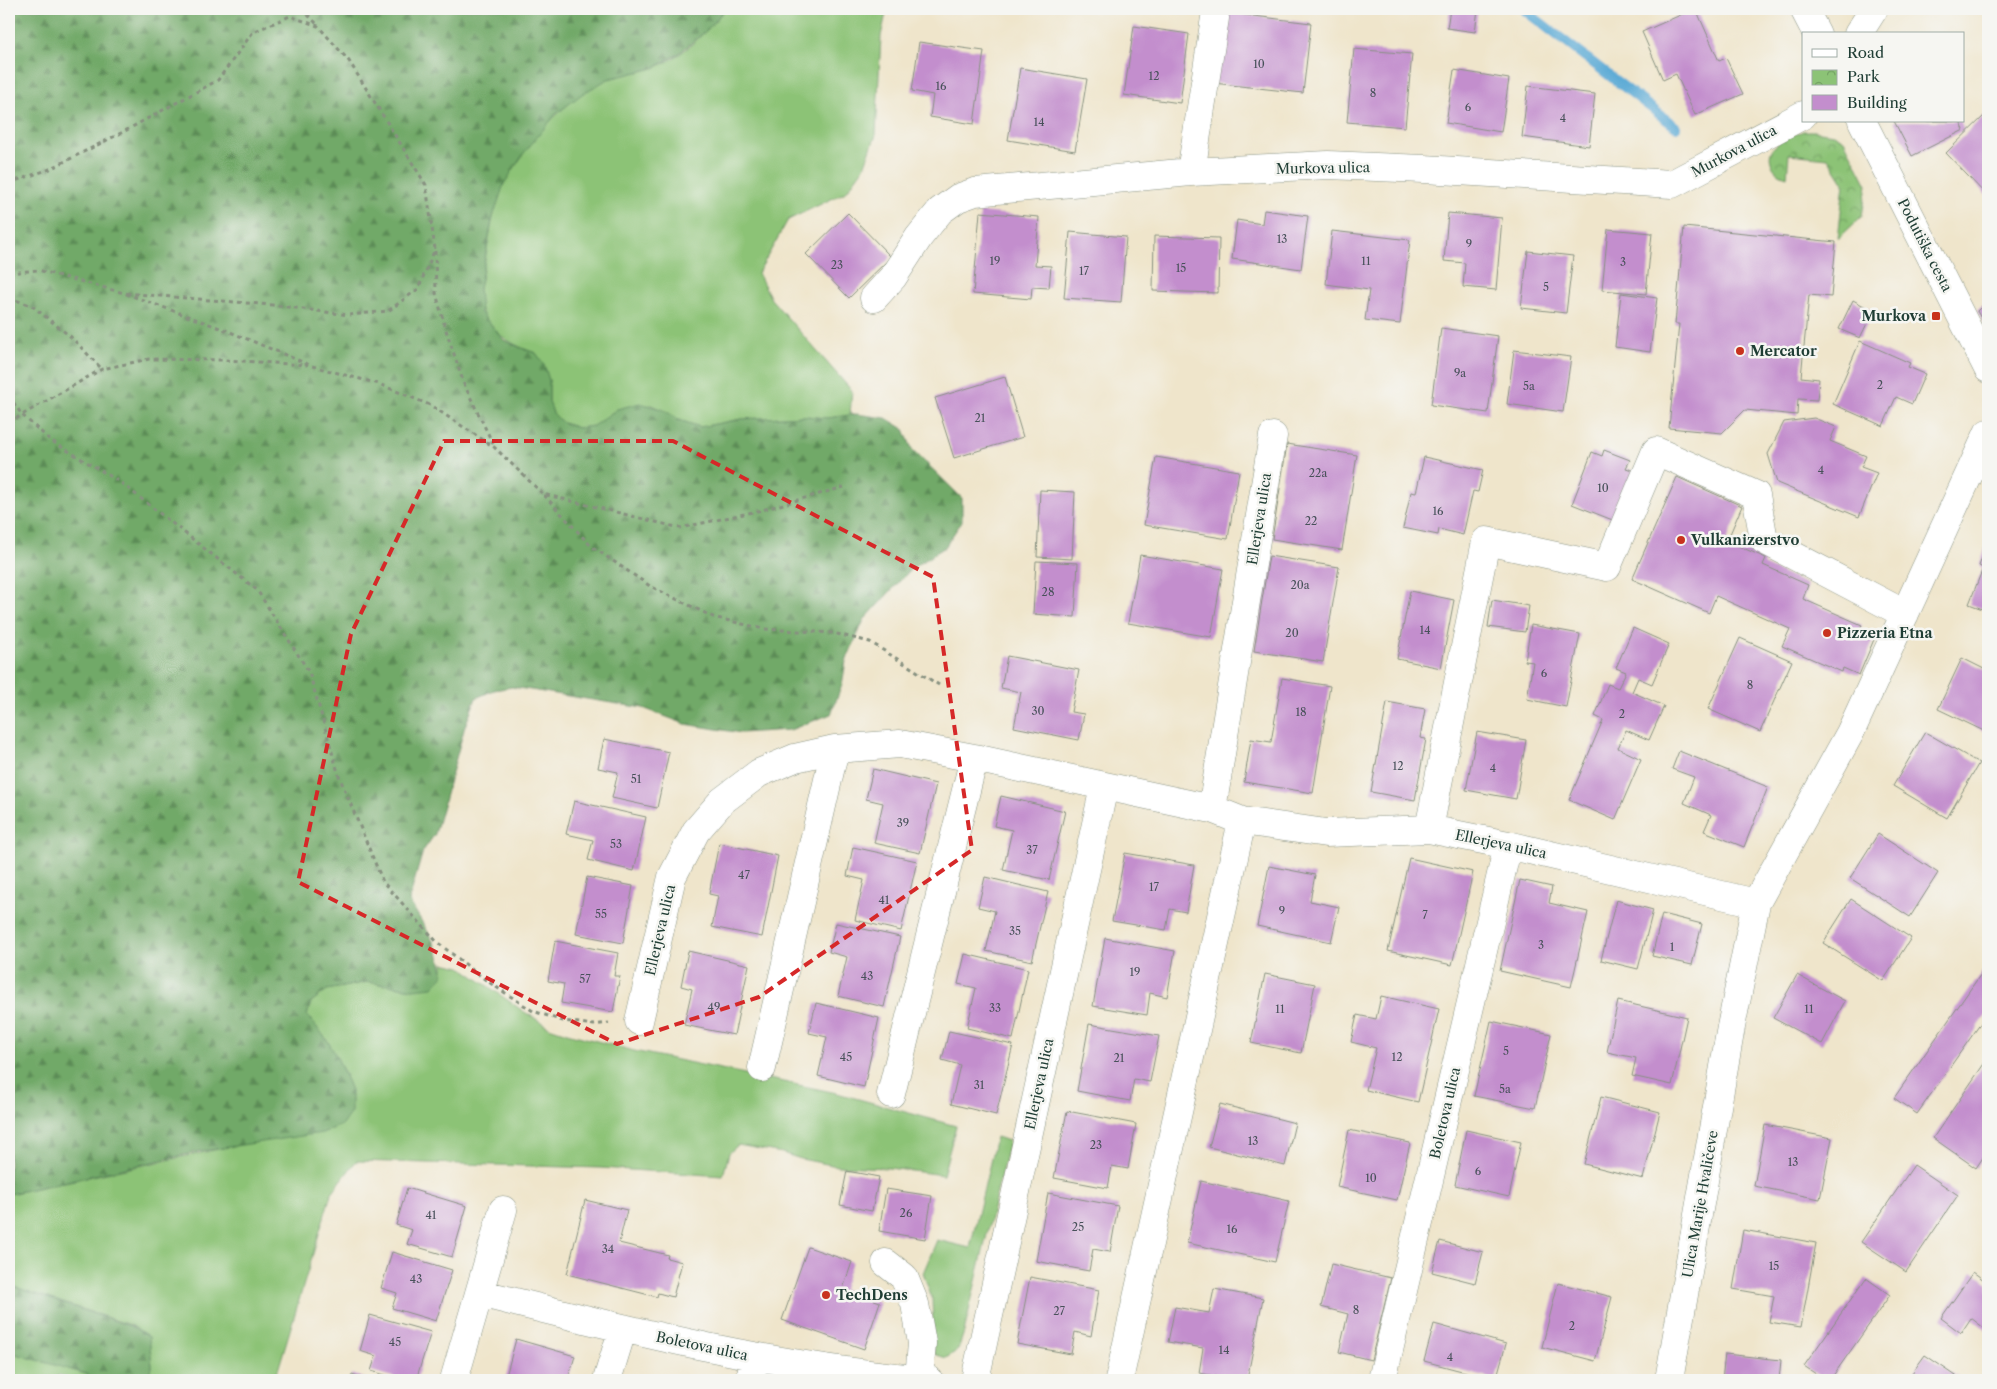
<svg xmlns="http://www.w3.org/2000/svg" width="1997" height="1389" font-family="'Libre Caslon Text',serif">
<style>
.green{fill:#8cc376;stroke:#568055}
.forest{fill:url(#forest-firs);stroke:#48734e}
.park{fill:url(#park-crowns);stroke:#568055}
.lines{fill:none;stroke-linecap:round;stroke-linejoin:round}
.stream{stroke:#5caad5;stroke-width:10}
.building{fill:#c38ecd}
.minor-casing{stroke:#879180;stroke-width:29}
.path{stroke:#879180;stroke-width:3;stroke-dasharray:4 4;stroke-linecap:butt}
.minor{stroke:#fff;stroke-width:28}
.marked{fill:none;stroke:#d62828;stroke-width:4;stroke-dasharray:10 6;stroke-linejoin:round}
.poi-dot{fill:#c8321e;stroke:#f6f6f2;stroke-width:2}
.labels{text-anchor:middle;stroke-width:5;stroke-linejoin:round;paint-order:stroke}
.number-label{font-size:11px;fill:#48515a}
.street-label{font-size:14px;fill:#1f3d34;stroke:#f6f6f2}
.poi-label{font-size:14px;font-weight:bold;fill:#1f3d34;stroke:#f6f6f2;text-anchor:start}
</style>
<defs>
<pattern id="forest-firs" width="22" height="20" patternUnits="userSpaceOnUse" patternTransform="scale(1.25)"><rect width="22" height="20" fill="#71a967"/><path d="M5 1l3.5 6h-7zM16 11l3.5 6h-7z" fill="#5c8b56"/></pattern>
<pattern id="park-crowns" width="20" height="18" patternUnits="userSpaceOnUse" patternTransform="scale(1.25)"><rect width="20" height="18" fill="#8cc376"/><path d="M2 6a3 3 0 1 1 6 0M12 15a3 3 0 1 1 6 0" fill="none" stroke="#72a062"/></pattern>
</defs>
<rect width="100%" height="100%" fill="#f6f6f2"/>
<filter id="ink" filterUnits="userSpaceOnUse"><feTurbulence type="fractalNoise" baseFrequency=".02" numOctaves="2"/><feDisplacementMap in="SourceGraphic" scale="10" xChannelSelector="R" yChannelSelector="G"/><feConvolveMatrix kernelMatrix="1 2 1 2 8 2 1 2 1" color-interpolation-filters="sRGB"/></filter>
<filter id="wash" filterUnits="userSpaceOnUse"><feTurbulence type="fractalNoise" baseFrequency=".0096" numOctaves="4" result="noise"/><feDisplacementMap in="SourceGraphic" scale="20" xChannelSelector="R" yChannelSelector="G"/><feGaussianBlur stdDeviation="1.12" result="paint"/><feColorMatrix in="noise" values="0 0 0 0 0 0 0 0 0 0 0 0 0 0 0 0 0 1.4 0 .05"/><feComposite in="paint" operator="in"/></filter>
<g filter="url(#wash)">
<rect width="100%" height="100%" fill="#efe5cb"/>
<path class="green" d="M725,9H887L881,36L876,135L864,167L846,192L788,220L758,273L771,299L852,391L850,415L828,418L805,416L742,419L700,427L679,420L664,410L651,405L617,409L594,426L578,428L563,423L553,413L549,402V380L536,353C507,344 474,323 479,288C480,282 482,276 483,270C489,241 492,212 503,185C518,150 572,92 608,79C623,74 638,73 653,68C682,58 706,32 725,9Z
M443,963L461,967L523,1011L549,1027L567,1033L634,1051L837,1093L956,1126L943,1175L889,1168L837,1166L801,1159L782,1153L738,1145L729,1153L723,1176L600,1168L356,1161L331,1194L275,1380H146L152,1366L149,1337L133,1326L9,1285V1194L242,1144L346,1076L327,1040L307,1016L311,1002L327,990L368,982L413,989L443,976Z
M996,1137L1009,1141L964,1332L958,1350L946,1358L934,1354L932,1299L923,1273L937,1240L970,1248Z
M9,1352L86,1374L93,1380H9Z"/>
<path class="forest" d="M9,9H725L706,31L678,54L654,68L608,79L582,94L556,114L524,153L504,184L492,220L479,289L481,313L504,340L521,348L536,353L544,364L549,380V402L553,413L563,423L578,428L593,426L617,409L640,403L664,410L679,420L700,427L742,419L805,416L828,418L856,414L886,418L904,429L912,449L962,498V521L945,547L911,569L864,620L846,661L842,685L831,714L790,730L741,733L685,724L643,708L512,687L494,690L476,698L465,726L435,834L423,851L409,900C422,924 442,948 443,976L433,987L413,989L368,982L327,990L311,1002L307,1015L327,1040L337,1057L351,1090V1112L342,1125L322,1133L202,1151L9,1194Z
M9,1285L133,1327L149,1337L152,1366L146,1380H93L86,1374L9,1352Z"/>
<path class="park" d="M1803,131H1813L1834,134L1844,140L1867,185L1862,216L1838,239L1844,183L1828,158L1789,154L1787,177C1780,175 1775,172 1772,165C1763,145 1789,137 1803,131Z"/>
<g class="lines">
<path class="stream" d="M1523,9L1676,127"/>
</g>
<g id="blocks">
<path class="building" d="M1450,9H1478L1475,32L1447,28Z
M1694,9H1696L1719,61L1726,58L1743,94L1695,115L1676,74L1663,80L1642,32Z
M1221,12L1311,23L1303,93L1213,83Z
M1134,26L1189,34L1180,103L1124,95Z
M919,42L984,51L974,124L930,117L933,95L912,91Z
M1354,49L1412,54L1405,127L1347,122Z
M1020,68L1087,79L1075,151L1008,140Z
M1454,70L1509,79L1501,132L1446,123Z
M1528,86L1595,94L1589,146L1522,137Z
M1988,112V197L1946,153Z
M1894,121H1960L1964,130L1912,156Z
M1264,210L1308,216L1301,269L1232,259L1237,220L1262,224Z
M980,212L1039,217L1035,265L1051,266L1049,288L1032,287L1031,299L973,294Z
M848,213L891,257L849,298L806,254Z
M1448,213L1502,218L1496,290L1463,287L1465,263L1444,261Z
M1684,227L1836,242L1831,297L1809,295L1801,377L1819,379L1817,400L1798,399L1797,415L1745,410L1722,433L1669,428L1679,324H1675Z
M1608,229L1652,233L1646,294L1602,290Z
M1332,231L1410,240L1400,324L1365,320L1369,290L1326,284Z
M1070,232L1126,237L1121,302L1064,298Z
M1154,236L1219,238L1218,293L1153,291Z
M1528,251L1573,256L1566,313L1521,308Z
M1621,293L1657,298L1650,352L1615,347Z
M1853,300L1873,311L1860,338L1839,329Z
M1988,300V331L1977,311Z
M1441,328L1498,336L1488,413L1431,405Z
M1860,341L1910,363L1908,367L1925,374L1912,404L1896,397L1883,426L1833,404Z
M1514,350L1571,357L1563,412L1507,404Z
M1005,377L1023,437L954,458L935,398Z
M1814,418L1836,427L1830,441L1866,456L1861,467L1877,473L1859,517L1777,483L1768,454L1784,422Z
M1287,444L1357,455L1342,550L1272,539Z
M1604,450L1630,460L1626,468L1635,471L1615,521L1572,504L1592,452L1602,456Z
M1156,457L1239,471L1228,539L1144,525Z
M1424,457L1483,470L1478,492L1473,491L1463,535L1439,529L1438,535L1403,528L1411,492L1416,493Z
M1677,477L1742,506L1727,541L1766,558L1763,565L1808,585L1803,599L1862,625L1859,630L1875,637L1859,675L1843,668L1842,672L1782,646L1790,629L1716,596L1709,613L1632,579Z
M1040,490L1075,492L1072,559L1037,557Z
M1988,541V611L1969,604L1983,568L1979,566Z
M1140,555L1223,569L1211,637L1128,623Z
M1269,556L1339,567L1323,662L1254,651Z
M1036,561L1078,563L1075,617L1033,614Z
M1410,591L1454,600L1441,668L1397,659Z
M1492,600L1529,606L1525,632L1488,627Z
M1531,625L1580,634L1566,707L1527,699L1533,662L1525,661Z
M1633,628L1669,644L1652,684L1638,678L1632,692L1664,706L1649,740L1626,730L1618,748L1641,759L1615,820L1569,800L1603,720L1595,716L1608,684L1618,688L1626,672L1616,668Z
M1740,638L1792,661L1760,732L1708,709Z
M1007,656L1079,670L1071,712L1084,714L1079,740L1014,727L1021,692L1001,688Z
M1962,658L1988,671V733L1938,709Z
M1282,678L1330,686L1313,793L1244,782L1251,739L1271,742Z
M1387,702L1425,709L1420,738L1426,739L1415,800L1371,792Z
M1477,732L1526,740L1516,799L1466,790Z
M1925,732L1979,763L1947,818L1893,786Z
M604,739L669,752L657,808L612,798L618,772L598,768Z
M1679,751L1768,787L1744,847L1704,831L1711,815L1684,803L1694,777L1672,769Z
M873,769L936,784L920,853L874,843L883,803L866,799Z
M1001,796L1065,811L1049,880L1003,870L1012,830L994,826Z
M574,801L646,817L634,871L588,860L593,840L566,834Z
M1878,834L1938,873L1910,917L1850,878Z
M719,843L778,856L762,937L712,927L718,896L709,894Z
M853,847L917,861L901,931L855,920L864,880L847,876Z
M1125,853L1194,865L1186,912L1170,909L1166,930L1112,921Z
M1409,858L1473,872L1452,965L1388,951Z
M1269,866L1315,875L1310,901L1339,907L1331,942L1257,926Z
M587,877L633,886L623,943L576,934Z
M985,877L1048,892L1032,961L986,951L995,911L978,907Z
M1520,880L1552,887L1549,903L1588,912L1571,987L1500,971Z
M1851,899L1911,938L1883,981L1823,943Z
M1616,900L1653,910L1638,969L1601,960Z
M1662,914L1702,924L1692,965L1652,956Z
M836,923L900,937L884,1007L838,996L847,957L829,952Z
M1105,938L1175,951L1167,997L1150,993L1147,1015L1093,1006Z
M555,941L618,953L614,976H620L613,1012L561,1003L564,984L548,981Z
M688,951L749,965L734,1035L684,1025L692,989L681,986Z
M965,954L1028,969L1013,1039L967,1028L976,988L958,984Z
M1988,964V1013L1917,1114L1894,1098Z
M1265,974L1315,984L1301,1053L1251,1043Z
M1797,975L1845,1001L1822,1044L1773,1018Z
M1381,996L1439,1009L1418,1102L1366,1090L1376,1048L1351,1042L1357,1015L1376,1019Z
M1618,1001L1687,1017L1672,1085L1632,1076L1636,1058L1607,1052Z
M816,1003L879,1018L864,1087L818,1076L827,1037L809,1033Z
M1491,1021L1551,1034L1535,1108L1474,1096Z
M1089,1024L1159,1036L1150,1082L1134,1079L1130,1101L1077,1091Z
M949,1031L1013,1045L996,1115L951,1104L960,1065L942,1060Z
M1988,1058V1150L1976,1168L1933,1138Z
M1601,1097L1660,1112L1643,1179L1584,1164Z
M1220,1104L1295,1123L1285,1166L1209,1147Z
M1067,1111L1136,1124L1128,1169L1112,1166L1108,1188L1054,1178Z
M1765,1125L1832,1138L1820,1199L1754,1186Z
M1349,1130L1410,1143L1397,1200L1337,1187Z
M1466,1130L1521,1142L1509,1197L1455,1185Z
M1914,1165L1958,1195L1906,1272L1861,1242Z
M847,1171L879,1177L872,1211L840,1205Z
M1201,1181L1289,1201L1275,1262L1187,1243Z
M407,1188L467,1206L452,1257L407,1244L412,1230L396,1225Z
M886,1189L932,1196L925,1239L879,1231Z
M1048,1193L1118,1206L1110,1252L1093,1249L1089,1271L1036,1261Z
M585,1200L627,1210L619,1243L668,1255L667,1258L682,1262L673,1297L658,1293L657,1297L567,1274Z
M1743,1230L1816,1243L1801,1327L1769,1322L1774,1296L1733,1289Z
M1440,1241L1483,1252L1475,1283L1432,1272Z
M808,1247L852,1262L843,1289L880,1302L864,1349L782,1320Z
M392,1252L452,1270L436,1321L392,1308L397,1293L381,1288Z
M1331,1264L1391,1278L1371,1360L1339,1352L1348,1314L1321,1307Z
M1973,1272L1988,1283V1331L1971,1318L1961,1333L1941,1318Z
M1030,1277L1099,1290L1091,1336L1075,1332L1071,1354L1017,1344Z
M1866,1278L1890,1295L1830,1380H1825L1804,1366Z
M1558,1283L1612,1297L1595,1361L1542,1347Z
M1214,1289L1263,1298L1247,1380H1236L1199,1373L1203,1348L1168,1342L1175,1307L1209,1313Z
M370,1315L431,1332L416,1380H403L371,1371L376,1356L360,1351Z
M1434,1324L1506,1344L1496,1380L1424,1361Z
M516,1339L575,1356L568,1380H505Z
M1725,1354L1781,1360L1779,1380H1722Z
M1925,1355L1962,1380H1907Z
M352,1374L369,1380H350Z
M59,1375L74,1380H57Z"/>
</g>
</g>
<g filter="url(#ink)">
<use href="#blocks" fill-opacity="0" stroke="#879180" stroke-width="1"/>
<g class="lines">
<g class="minor-casing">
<path id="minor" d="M1804,9L1817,34
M1858,34L1874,9
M1862,121L1988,369
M1191,172L1215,18
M874,298L893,277L919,237L940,211L958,198L975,192L1191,172L1328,165L1424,169L1672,184L1803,115
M1212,809L1273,436
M1429,829L1486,541L1607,567L1656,451L1756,495L1764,540L1905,614
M639,1021L672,877L696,831L722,801L759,773L795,758L835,749L900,744L974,758L1212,809L1242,821L1326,833L1429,829L1508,845L1756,903
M762,1068L835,749
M891,1094L974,758
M886,1263L904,1277L915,1304L922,1343L919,1379
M479,1293C627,1330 776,1368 929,1380
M454,1380L503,1210
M607,1380L623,1328
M749,1380L756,1357
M975,1380L1104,787
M1119,1380L1242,821
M1382,1380L1508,845
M1669,1380L1731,1027L1756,903L1850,733L1988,433"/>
</g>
<path class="path" d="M302,9L318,25
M9,183L50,169L123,132L218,80L253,32L290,16L318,26L349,61L426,185L435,249L418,289L388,311L349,315L272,305L124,293
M435,251L436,293L445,327L464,384L494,446
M9,273L38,270L124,293L223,329L312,366L379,384L430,405L494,447L543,494L680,528L762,510L844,487
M9,298L31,305L71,337L102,369
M9,396L22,415L102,369L149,359L224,360L307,365
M9,423L22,415L50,440L120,482L257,590L309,672L339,776L383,882L438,943L487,981L533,1011L563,1021L594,1025L609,1023
M544,495L591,546L650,586L713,617L764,629L833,633L870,642L939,685"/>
<use href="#minor" class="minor"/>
</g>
</g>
<path class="marked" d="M444,441H673L933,577L972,850L759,997L617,1044L298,882L351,634Z"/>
<g class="poi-dot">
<rect x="1931" y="311" width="10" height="10" rx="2.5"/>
<circle cx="1740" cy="351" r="5"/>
<circle cx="1681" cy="540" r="5"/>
<circle cx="1827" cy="633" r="5"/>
<circle cx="826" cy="1295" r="5"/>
</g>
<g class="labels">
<g class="number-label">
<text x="1259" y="68">10</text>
<text x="1154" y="80">12</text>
<text x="941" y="90">16</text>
<text x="1373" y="97">8</text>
<text x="1468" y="111">6</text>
<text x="1563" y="122">4</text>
<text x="1039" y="126">14</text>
<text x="1282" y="243">13</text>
<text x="1469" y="248">9</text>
<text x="995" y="265">19</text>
<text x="1366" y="265">11</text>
<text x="1623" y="266">3</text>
<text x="837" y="269">23</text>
<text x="1181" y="272">15</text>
<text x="1084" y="275">17</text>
<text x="1546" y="291">5</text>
<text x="1460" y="377">9a</text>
<text x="1880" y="389">2</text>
<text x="1529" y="390">5a</text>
<text x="980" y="422">21</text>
<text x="1821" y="474">4</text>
<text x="1318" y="477">22a</text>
<text x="1603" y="492">10</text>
<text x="1438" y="515">16</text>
<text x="1311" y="525">22</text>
<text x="1300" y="589">20a</text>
<text x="1048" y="596">28</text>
<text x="1425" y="634">14</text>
<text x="1292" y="637">20</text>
<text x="1544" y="677">6</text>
<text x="1750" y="689">8</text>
<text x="1038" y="715">30</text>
<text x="1301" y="716">18</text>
<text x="1622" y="718">2</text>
<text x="1398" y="770">12</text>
<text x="1493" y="772">4</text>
<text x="636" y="783">51</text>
<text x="903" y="827">39</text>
<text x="616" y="848">53</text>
<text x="1032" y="854">37</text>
<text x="744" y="879">47</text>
<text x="1154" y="891">17</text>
<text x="884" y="904">41</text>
<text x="1282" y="915">9</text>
<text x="601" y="918">55</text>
<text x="1425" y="919">7</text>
<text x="1015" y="935">35</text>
<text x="1541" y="949">3</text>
<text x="1672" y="951">1</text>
<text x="1135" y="976">19</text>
<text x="867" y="980">43</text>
<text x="585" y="983">57</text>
<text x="714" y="1011">49</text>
<text x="995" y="1012">33</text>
<text x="1280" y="1013">11</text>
<text x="1809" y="1013">11</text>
<text x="1506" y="1055">5</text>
<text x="846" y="1061">45</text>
<text x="1397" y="1061">12</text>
<text x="1119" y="1062">21</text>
<text x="979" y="1089">31</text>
<text x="1505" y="1093">5a</text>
<text x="1253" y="1145">13</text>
<text x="1096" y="1149">23</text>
<text x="1793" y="1166">13</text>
<text x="1478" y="1175">6</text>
<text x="1371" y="1182">10</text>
<text x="906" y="1217">26</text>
<text x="431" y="1219">41</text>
<text x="1078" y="1231">25</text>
<text x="1232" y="1233">16</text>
<text x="608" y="1253">34</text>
<text x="1774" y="1270">15</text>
<text x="416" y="1283">43</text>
<text x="1356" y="1314">8</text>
<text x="1059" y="1315">27</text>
<text x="1572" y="1330">2</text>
<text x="395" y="1346">45</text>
<text x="1224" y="1354">14</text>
<text x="1450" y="1361">4</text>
</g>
<g class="street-label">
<text transform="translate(1734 151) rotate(-28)" y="5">Murkova ulica</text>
<text transform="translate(1323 168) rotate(-1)" y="5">Murkova ulica</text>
<text transform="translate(1925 245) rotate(63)" y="5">Podutiška cesta</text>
<text transform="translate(1259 519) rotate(-81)" y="5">Ellerjeva ulica</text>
<text transform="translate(1501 844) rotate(12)" y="5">Ellerjeva ulica</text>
<text transform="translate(660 930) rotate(-77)" y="5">Ellerjeva ulica</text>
<text transform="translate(1039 1084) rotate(-78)" y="5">Ellerjeva ulica</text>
<text transform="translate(1445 1113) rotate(-77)" y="5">Boletova ulica</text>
<text transform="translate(1700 1204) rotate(-80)" y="5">Ulica Marije Hvaličeve</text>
<text transform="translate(702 1346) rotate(12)" y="5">Boletova ulica</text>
</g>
<g class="poi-label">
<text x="1926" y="321" text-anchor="end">Murkova</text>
<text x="1750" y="356">Mercator</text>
<text x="1691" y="545">Vulkanizerstvo</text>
<text x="1837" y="638">Pizzeria Etna</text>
<text x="836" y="1300">TechDens</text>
</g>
</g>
<rect width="1997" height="1389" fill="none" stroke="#f6f6f2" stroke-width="30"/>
<rect x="1802" y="32" width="162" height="90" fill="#f6f6f2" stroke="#a0aca6"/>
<rect x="1812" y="49" width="25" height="8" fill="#ffffff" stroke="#a0aca6"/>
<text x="1847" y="58" font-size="15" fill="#1f3d34">Road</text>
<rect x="1812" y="70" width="25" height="15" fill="url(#park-crowns)" stroke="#a0aca6"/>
<text x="1847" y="82" font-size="15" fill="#1f3d34">Park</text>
<rect x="1812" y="95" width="25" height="15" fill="#c38ecd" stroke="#a0aca6"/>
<text x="1847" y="108" font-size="15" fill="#1f3d34">Building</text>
</svg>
